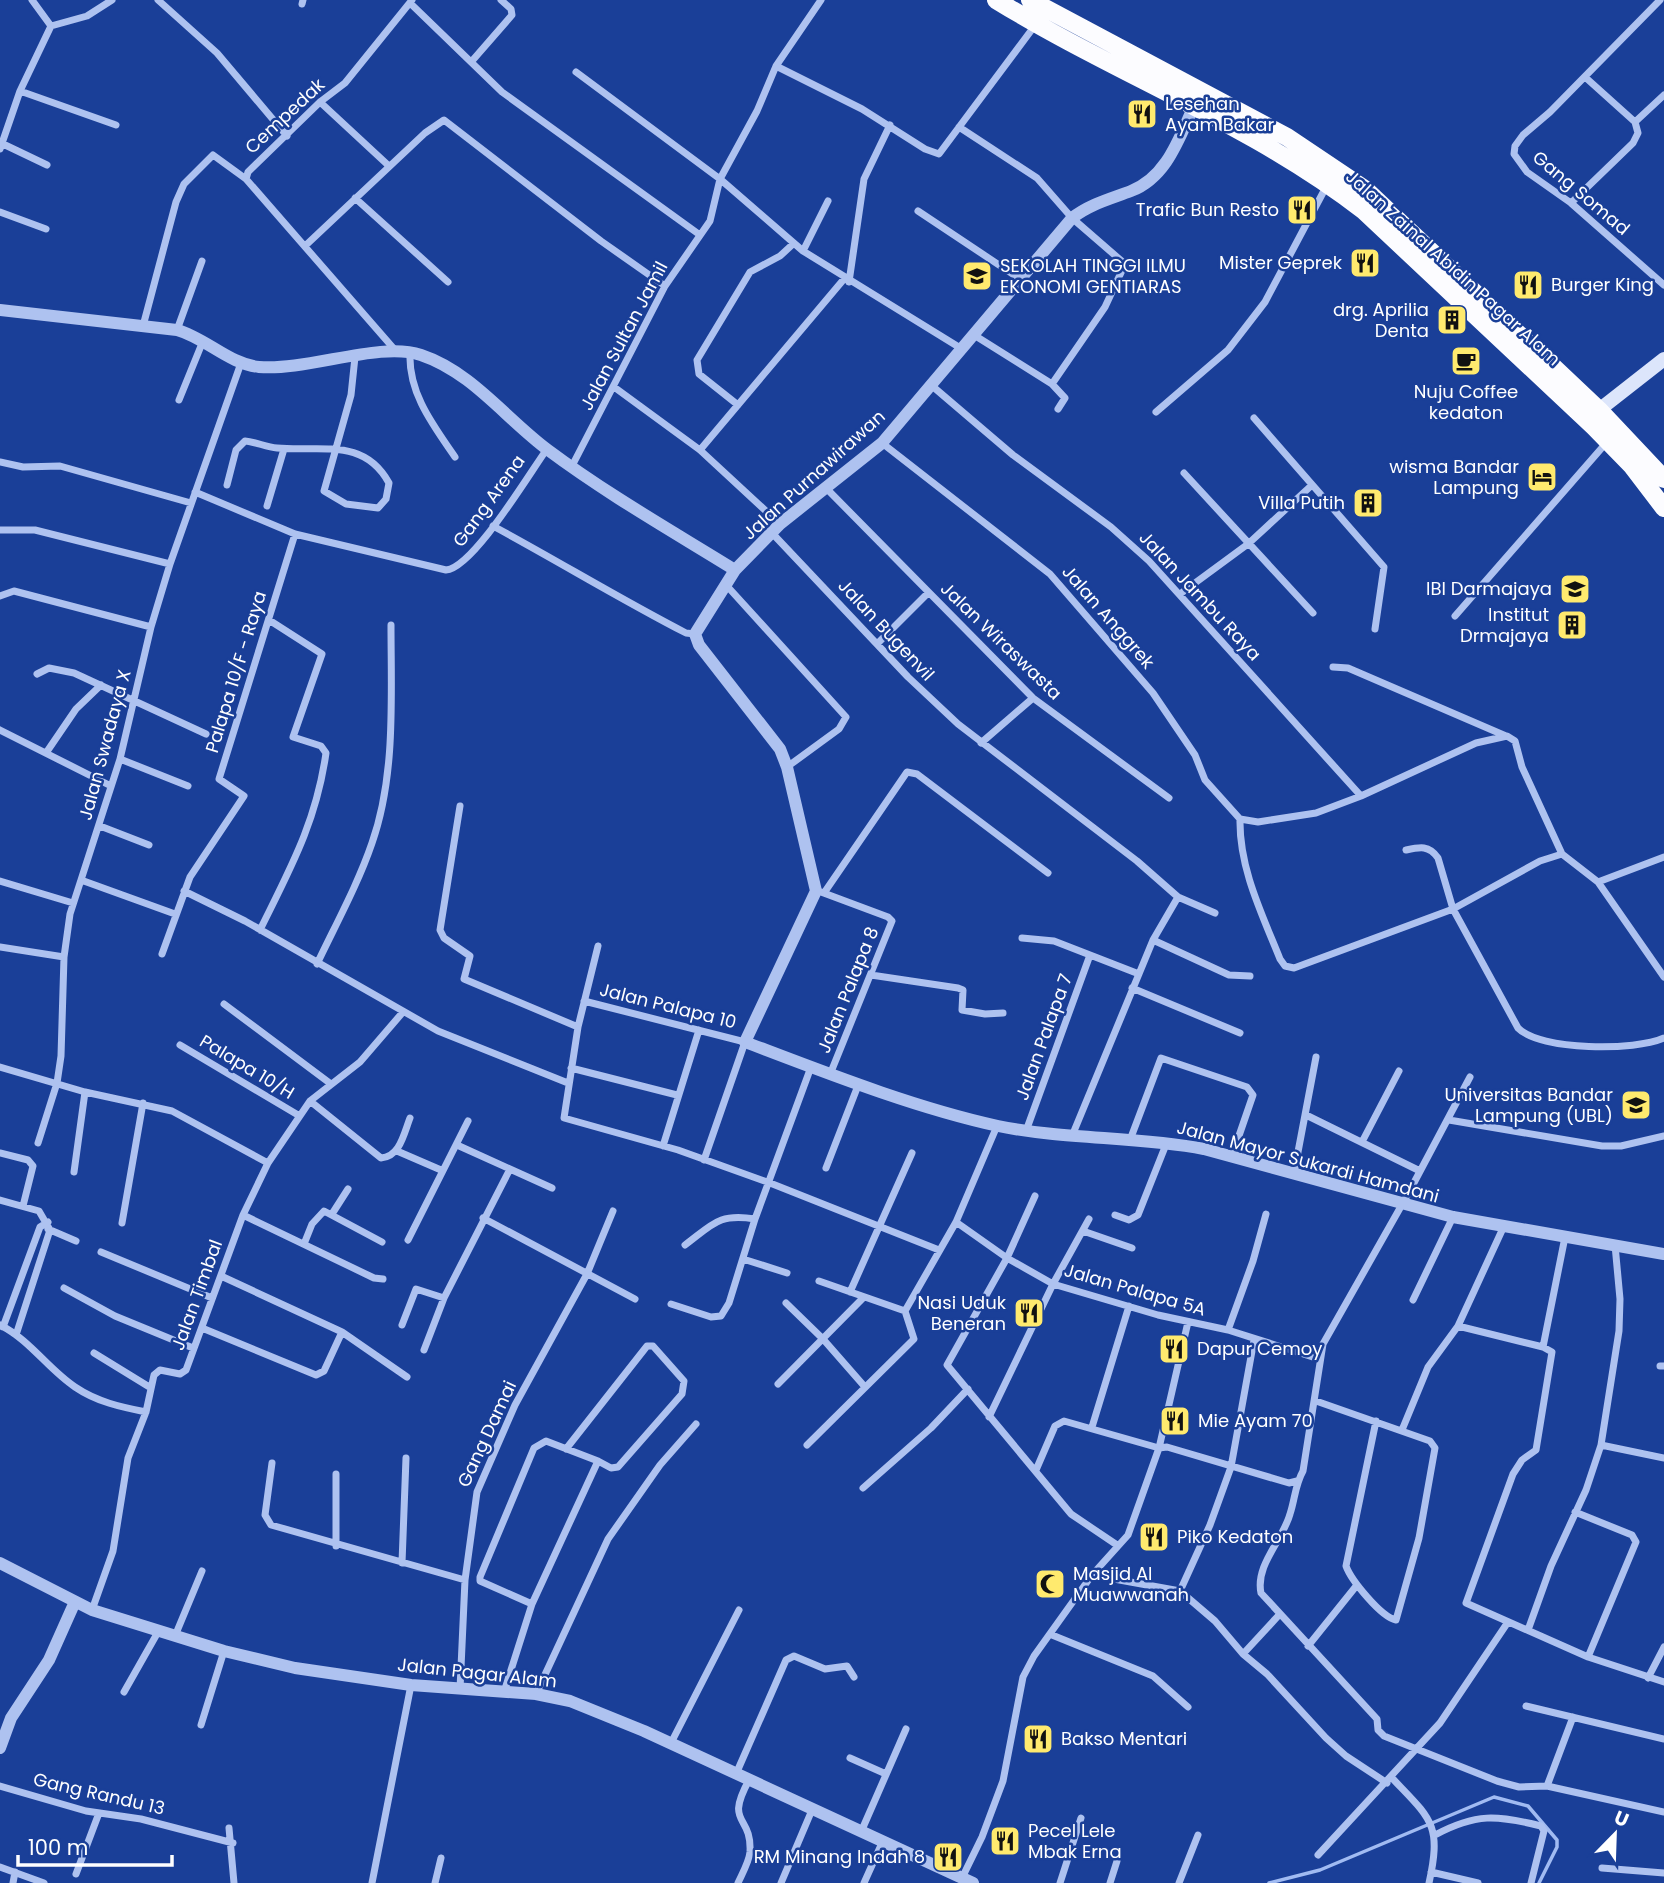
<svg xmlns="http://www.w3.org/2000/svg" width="1664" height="1883" font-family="Poppins,sans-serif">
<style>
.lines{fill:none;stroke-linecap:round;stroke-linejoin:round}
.stream{stroke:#a1bbf2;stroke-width:3.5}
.minor{stroke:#aec2f0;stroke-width:7}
.tertiary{stroke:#aec2f0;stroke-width:12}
.secondary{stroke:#dce5fb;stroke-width:14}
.trunk{stroke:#fcfcff;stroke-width:18}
.labels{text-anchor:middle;stroke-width:5;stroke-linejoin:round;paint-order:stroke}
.poi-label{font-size:18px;fill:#fff;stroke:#1a3f98;text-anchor:end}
.street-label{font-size:18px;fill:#fff;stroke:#1a3f98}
</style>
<rect width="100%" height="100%" fill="#1a3f98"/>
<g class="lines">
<path class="stream" d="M1269,1883L1320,1870L1494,1797L1528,1806L1557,1840V1847L1539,1883"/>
<path class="minor" d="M32,0L51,26
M158,0L217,53L287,136
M1660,0L1550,112L1523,135L1515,146L1514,154L1527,172L1571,203L1664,285
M410,3L502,92L700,235
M302,4L303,0
M51,26L87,16L112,0
M472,61L512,15L511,9L501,0
M776,66L862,109L925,149L939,154L1036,24
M576,72L720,179L803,251L962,349
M20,91L116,125
M320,102L389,166
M1635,122L1664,95
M959,127L1037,178L1072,218L1125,264L1105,307L1052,384
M1,143L47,165
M0,149L20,91L51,26
M355,198L448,282
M1571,203L1633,143L1638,133L1635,122L1585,77
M918,211L1020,279
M0,212L46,229
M305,246L425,133L444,120L601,241L665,286
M803,251L828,201
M849,282L864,179L890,125
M143,326L176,202L184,184L213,155L246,179
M177,330L202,261
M974,335L1052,384L1065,398L1058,409
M395,350L246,179L248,172L320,102L345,83L412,0
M410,352C408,393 433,425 455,457
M931,385L1013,455L1111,527L1149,561L1361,796
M614,387L700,450L780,524
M179,400L203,341
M738,405L699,374L697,360L750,272L780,256L793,244
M1156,412L1228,350L1265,302L1326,187
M1254,418L1384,567L1375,629
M882,443L1050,574L1153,693L1195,755L1205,780L1240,819L1258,822L1316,813L1361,796L1476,743L1507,736L1515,741L1522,767L1562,854L1598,882L1664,977
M700,450L844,279
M0,462L23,467L60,466L191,503
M572,466L665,286L710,221L720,179L757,111L776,66L821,0
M1184,473L1313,613
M227,485L236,450L245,441C256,442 266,447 277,448C321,452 364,437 389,483L386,499L378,508L346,504L324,491L351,395L355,357
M826,488L1033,698L1169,798
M195,492L295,534L446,570C473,568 529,474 547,449
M267,506L284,449
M493,526C558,561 620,599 686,633L695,634
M0,530H35L170,564
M772,533L908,677L958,724L1137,861L1178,897L1215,913
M727,586L846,717L839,729L787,767
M1180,594L1248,544L1312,485
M0,596L14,591L151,627
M1455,616L1607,442
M877,644L928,593
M1333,667L1348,668L1506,736
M37,674L49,668L74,673L206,734
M0,730L111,786
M981,743L1033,698
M46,753L76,709L101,685
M120,759L188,786
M460,806L440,930L444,938L470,956L464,979L578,1027
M1240,819C1239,868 1262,914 1280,959L1285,966L1294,968L1453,909L1540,861L1562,854
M100,826L149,845
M1406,850C1420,847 1429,845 1438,858L1453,909L1518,1028C1540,1051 1636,1051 1664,1038
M81,880L175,914
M0,881L73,903
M1598,882L1664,857
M184,891L245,921L438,1031L568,1083
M821,892L888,917L892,921L831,1072
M824,893L907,772L917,774L1048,873
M260,930C290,869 316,823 326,753L321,746L293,737L322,654L269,620
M1022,938L1054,941L1139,974
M1153,940L1229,975L1250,976
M598,946L578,1027L564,1118L678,1150L770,1183L939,1250
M0,947L64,957
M162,954L190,877L244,796L219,779L295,534
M317,964C336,924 358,884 372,843C396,775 391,696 391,625
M871,975L958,988L963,990L962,1010L985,1014L1003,1013
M1132,988L1240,1033
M584,1001L745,1042L704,1160
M224,1004L331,1084
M180,1045L298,1115
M0,1067L85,1092L172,1111L268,1163
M571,1068L677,1095
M1470,1077L1408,1194L1323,1344L1303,1471C1295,1485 1295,1499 1290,1514C1283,1540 1255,1565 1261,1593L1377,1719L1378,1730L1384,1736L1497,1781L1519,1787L1547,1786L1664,1812
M310,1101L381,1158C400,1157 404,1133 410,1118
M1306,1115L1420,1171
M1449,1120L1602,1146H1621L1664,1136
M1026,1131L1090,955
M1072,1136L1153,940L1178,897
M1130,1140L1161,1058L1247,1087L1253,1095L1232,1156
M1362,1142L1399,1071
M38,1143L57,1083L61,1056L64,957L70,914L120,759L151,627L170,564L241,363
M457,1145L552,1188
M663,1146L699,1030
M397,1151L441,1170
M0,1153L28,1160L33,1166L23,1206
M826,1168L859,1083
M74,1172L85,1092
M1294,1173L1316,1057
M1035,1196L1007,1258L947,1365L1071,1514L1117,1545
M0,1200L39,1211L50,1230L16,1335
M332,1214L348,1189
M243,1215L374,1278L383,1279
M1115,1215L1129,1220L1138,1215L1167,1142
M483,1218L635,1299
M956,1222L1007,1258L1053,1284L1158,1315L1228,1330L1319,1359
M122,1223L143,1103
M48,1229L76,1241
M1083,1231L1132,1248
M408,1240L468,1121
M304,1244L312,1224L324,1211L382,1242
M685,1245C713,1224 719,1213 755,1219
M101,1252L212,1298
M743,1259L787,1273
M221,1276L342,1332L407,1377
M819,1281L905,1311
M64,1288L115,1316L193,1348
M850,1292L912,1153
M1413,1300L1453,1217
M786,1303L823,1339L865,1387
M671,1304L711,1317L721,1316L729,1303L755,1219L811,1067
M0,1325C30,1340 48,1369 75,1387C97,1402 121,1407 146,1412
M402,1325L416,1289L444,1298
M1458,1326L1543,1347L1552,1352L1536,1450L1522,1460L1513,1474L1466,1603L1588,1657L1664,1682
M3,1327L40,1227L48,1222
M202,1328L316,1375L324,1371L342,1332
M1228,1330L1253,1261L1266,1214
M1543,1347L1565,1237
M424,1350L444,1298L510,1169
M94,1353L151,1388
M1660,1366H1664
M778,1384L864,1297
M1316,1401L1430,1441L1435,1448L1419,1538L1396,1620C1381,1617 1351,1580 1346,1566L1376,1421
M989,1417L1053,1284L1089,1219
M1092,1427L1129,1306
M1402,1430L1428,1367L1458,1326L1504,1226
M807,1445L914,1339L905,1311L956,1222L997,1126
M1601,1445L1664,1458
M566,1449L647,1346H653L684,1381L682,1394L618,1467L611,1468L598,1461
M272,1463L265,1515L271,1525L465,1580
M1036,1470L1055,1426L1064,1421L1159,1448L1188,1322
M863,1488L931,1428L968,1389
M1575,1512L1632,1535L1636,1542L1588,1657
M336,1546V1474
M402,1563L406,1458
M1092,1575L1180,1591L1215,1621L1243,1654L1267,1674L1326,1738L1346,1756L1387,1783
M1180,1591L1210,1525L1231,1467L1254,1340
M92,1610L113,1551L128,1458L146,1412L154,1375L160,1370L180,1374L186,1370L243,1215L268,1163L310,1101L360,1062L403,1012
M1528,1630L1551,1566L1586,1490L1601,1445L1619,1331L1620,1299L1615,1245
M1052,1635L1153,1676L1188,1707
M175,1636L202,1571
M1308,1646L1357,1585
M1243,1654L1279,1615
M1648,1678L1664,1647
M460,1689L465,1580L477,1492L515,1405L587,1274L613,1211
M124,1692L158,1632
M504,1692L532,1604L598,1461L546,1441L534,1448L480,1577V1581L532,1604
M536,1694L608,1539L660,1465L696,1424
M1526,1706L1664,1739
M201,1725L224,1651
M671,1743L739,1610
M850,1758L886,1774
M736,1774L786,1660L794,1656L825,1669L847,1666L854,1677
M1392,1778C1431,1819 1442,1824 1429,1883
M0,1786L86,1811L141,1819L233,1843
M1547,1786L1573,1717
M229,1828L234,1883
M861,1832L906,1729
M1435,1835C1476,1813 1497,1815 1541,1826L1544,1831L1531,1883
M1318,1855L1440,1723L1508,1622
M0,1867L44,1883
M1602,1868L1664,1873
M1431,1872L1478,1883
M76,1874L99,1813
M962,1878L982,1837L1003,1781L1023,1677L1034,1656L1092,1575L1128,1535L1159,1448L1167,1447L1289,1483L1297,1481
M13,1883L15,1872
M372,1883L411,1685
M435,1883L441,1858
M738,1883C742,1874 749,1862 750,1852C752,1813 724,1826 749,1780
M781,1883L812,1810
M864,1883L882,1843
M1060,1883L1081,1818
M1110,1883L1117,1861
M1179,1883L1198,1835"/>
<path class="tertiary" d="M1194,106C1179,138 1167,177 1131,191C1110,199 1090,204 1072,218L882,443L780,524L735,570L695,634L699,645L780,749L787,767L816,891L745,1042C824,1072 915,1108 998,1126C1066,1140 1136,1136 1204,1149L1453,1217L1664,1254
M0,310L177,330C206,338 229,364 259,367C309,371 380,341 421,355C472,372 506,419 548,450C607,494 672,531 735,570
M0,1563L92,1610L224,1651L295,1668L411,1685L536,1694L570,1701L644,1731L973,1883
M0,1748L11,1718L49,1660L74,1604"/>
<path class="secondary" d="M1599,410L1664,359"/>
<path class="trunk" d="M996,0C1116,74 1252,124 1364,211L1594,427L1632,466L1664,508
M1030,0L1287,137L1366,190L1599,410L1664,479"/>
</g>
<defs>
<g id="restaurant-square" transform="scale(1.575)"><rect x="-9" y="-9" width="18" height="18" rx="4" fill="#ffea6e" stroke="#1a3f98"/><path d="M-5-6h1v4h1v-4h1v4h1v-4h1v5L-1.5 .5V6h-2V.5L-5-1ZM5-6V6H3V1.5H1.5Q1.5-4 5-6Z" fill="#111"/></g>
<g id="university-square" transform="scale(1.575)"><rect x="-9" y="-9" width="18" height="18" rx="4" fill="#ffea6e" stroke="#1a3f98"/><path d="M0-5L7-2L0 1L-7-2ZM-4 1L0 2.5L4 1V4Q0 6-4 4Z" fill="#111"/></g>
<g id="building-square" transform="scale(1.575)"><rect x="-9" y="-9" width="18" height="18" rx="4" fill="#ffea6e" stroke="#1a3f98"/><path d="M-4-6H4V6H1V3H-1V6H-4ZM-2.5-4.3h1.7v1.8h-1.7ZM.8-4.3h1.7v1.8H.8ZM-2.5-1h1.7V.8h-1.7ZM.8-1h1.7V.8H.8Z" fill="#111"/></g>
<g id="cafe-square" transform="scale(1.575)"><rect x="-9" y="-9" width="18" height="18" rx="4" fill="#ffea6e" stroke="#1a3f98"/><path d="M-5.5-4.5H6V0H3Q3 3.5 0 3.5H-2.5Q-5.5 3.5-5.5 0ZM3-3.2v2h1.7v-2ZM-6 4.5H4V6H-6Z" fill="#111"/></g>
<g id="hotel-square" transform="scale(1.575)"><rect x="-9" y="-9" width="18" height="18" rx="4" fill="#ffea6e" stroke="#1a3f98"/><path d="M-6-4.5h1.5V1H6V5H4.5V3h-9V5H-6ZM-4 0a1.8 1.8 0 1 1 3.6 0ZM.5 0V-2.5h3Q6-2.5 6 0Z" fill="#111"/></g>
<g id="mosque-square" transform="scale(1.575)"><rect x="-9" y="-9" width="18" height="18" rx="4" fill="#ffea6e" stroke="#1a3f98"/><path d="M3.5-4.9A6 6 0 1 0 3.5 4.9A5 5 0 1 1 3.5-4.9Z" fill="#111"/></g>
</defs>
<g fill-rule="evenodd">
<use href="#restaurant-square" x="1142" y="114"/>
<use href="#restaurant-square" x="1302" y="210"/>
<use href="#restaurant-square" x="1365" y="263"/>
<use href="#university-square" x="977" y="276"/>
<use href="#restaurant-square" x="1528" y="285"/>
<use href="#building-square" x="1452" y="320"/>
<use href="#cafe-square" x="1466" y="361"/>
<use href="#hotel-square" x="1542" y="477"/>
<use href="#building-square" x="1368" y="503"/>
<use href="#university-square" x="1575" y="589"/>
<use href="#building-square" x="1572" y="625"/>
<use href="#university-square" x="1636" y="1105"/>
<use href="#restaurant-square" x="1029" y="1313"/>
<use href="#restaurant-square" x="1174" y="1349"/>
<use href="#restaurant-square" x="1175" y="1421"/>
<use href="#restaurant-square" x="1154" y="1537"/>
<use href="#mosque-square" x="1050" y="1584"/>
<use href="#restaurant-square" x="1038" y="1739"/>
<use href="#restaurant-square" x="1005" y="1841"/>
<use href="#restaurant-square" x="948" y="1857"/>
</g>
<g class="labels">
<g class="poi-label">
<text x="1165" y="110" text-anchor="start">Lesehan<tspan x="1165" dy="21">Ayam Bakar</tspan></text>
<text x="1279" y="216">Trafic Bun Resto</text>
<text x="1342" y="269">Mister Geprek</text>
<text x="1000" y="272" text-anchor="start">SEKOLAH TINGGI ILMU<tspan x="1000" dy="21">EKONOMI GENTIARAS</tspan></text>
<text x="1551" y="291" text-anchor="start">Burger King</text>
<text x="1429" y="316">drg. Aprilia<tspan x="1429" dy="21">Denta</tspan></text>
<text x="1466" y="398" text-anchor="middle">Nuju Coffee<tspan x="1466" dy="21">kedaton</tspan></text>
<text x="1519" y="473">wisma Bandar<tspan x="1519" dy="21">Lampung</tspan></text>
<text x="1345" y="509">Villa Putih</text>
<text x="1552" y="595">IBI Darmajaya</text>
<text x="1549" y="621">Institut<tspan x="1549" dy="21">Drmajaya</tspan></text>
<text x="1613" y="1101">Universitas Bandar<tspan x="1613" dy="21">Lampung (UBL)</tspan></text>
<text x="1006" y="1309">Nasi Uduk<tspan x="1006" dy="21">Beneran</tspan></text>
<text x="1197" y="1355" text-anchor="start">Dapur Cemoy</text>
<text x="1198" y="1427" text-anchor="start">Mie Ayam 70</text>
<text x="1177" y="1543" text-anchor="start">Piko Kedaton</text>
<text x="1073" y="1580" text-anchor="start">Masjid Al<tspan x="1073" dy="21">Muawwanah</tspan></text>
<text x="1061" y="1745" text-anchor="start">Bakso Mentari</text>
<text x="1028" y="1837" text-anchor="start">Pecel Lele<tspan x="1028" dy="21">Mbak Erna</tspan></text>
<text x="925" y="1863">RM Minang Indah 8</text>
</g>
<g class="street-label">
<text transform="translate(285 116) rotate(-43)" y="6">Cempedak</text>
<text transform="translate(1581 193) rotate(40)" y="6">Gang Somad</text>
<text transform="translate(1453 268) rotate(42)" y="6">Jalan Zainal Abidin Pagar Alam</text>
<text transform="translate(624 336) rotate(-62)" y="6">Jalan Sultan Jamil</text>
<text transform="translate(814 475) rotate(-42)" y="6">Jalan Purnawirawan</text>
<text transform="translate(489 501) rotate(-54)" y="6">Gang Arena</text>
<text transform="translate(1200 596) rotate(47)" y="6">Jalan Jambu Raya</text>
<text transform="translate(1108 617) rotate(49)" y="6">Jalan Anggrek</text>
<text transform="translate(886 630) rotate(47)" y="6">Jalan Bugenvil</text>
<text transform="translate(1001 641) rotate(44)" y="6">Jalan Wiraswasta</text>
<text transform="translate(236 672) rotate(-73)" y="6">Palapa 10/F - Raya</text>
<text transform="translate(105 745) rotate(-75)" y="6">Jalan Swadaya X</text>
<text transform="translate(848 990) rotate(-68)" y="6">Jalan Palapa 8</text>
<text transform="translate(668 1006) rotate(14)" y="6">Jalan Palapa 10</text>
<text transform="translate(1044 1037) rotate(-70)" y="6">Jalan Palapa 7</text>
<text transform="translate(247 1067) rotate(31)" y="6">Palapa 10/H</text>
<text transform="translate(1308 1162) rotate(15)" y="6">Jalan Mayor Sukardi Hamdani</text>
<text transform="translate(1135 1290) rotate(16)" y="6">Jalan Palapa 5A</text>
<text transform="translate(197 1295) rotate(-70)" y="6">Jalan Timbal</text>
<text transform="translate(487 1434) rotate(-65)" y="6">Gang Damai</text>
<text transform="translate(477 1673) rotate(6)" y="6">Jalan Pagar Alam</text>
<text transform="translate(99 1794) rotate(13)" y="6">Gang Randu 13</text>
</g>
</g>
<g transform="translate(1615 1834) rotate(23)" stroke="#1a3f98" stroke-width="5" paint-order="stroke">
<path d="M0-5L12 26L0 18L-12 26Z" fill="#ffffff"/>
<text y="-10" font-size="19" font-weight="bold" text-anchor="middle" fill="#ffffff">U</text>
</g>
<path d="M18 1855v10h154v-10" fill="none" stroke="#ffffff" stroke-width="3.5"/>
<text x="28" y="1855" font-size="21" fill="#ffffff" stroke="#1a3f98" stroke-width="5" paint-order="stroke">100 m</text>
</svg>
